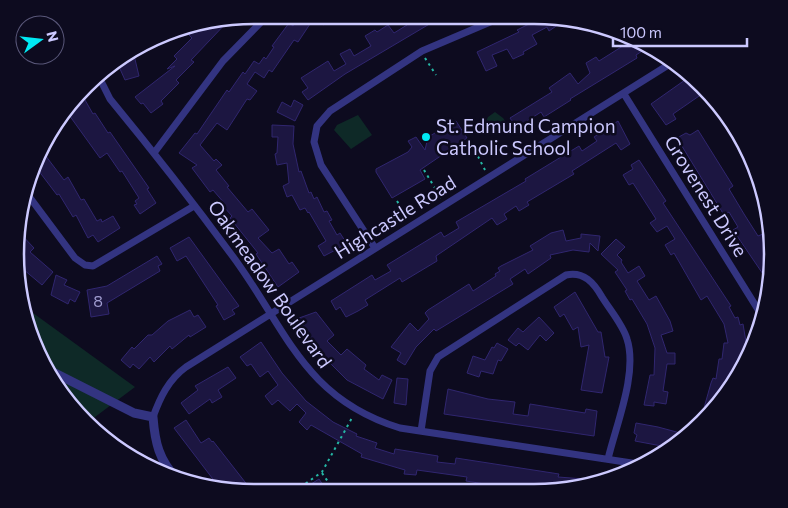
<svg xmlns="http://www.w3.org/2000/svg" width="788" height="508" font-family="Commissioner,sans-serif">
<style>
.green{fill:#0e2927}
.building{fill:#1c1641;stroke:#30266f}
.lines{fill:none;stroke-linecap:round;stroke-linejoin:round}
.path{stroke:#25b7a5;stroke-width:2;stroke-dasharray:2.5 4;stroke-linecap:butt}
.service{stroke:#333481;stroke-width:4}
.minor{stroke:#333481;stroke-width:7}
.tertiary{stroke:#333481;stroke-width:9}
.poi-dot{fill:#00e9f4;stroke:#0d0b1f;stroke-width:2}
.labels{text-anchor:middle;stroke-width:5;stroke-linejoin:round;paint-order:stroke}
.number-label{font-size:16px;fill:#a09cd0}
.poi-label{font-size:19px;fill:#ccc9ff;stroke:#0d0b1f;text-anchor:start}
.street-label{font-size:19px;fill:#ccc9ff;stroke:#0d0b1f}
.rim{fill:none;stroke:#ccc9ff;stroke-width:2.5}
</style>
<rect width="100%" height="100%" fill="#0d0b1f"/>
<path class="green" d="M495,112L503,118L508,125L506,129L499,134L487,130L484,126L488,117Z
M358,115L372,135L351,149L334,130L337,125Z
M22,305L135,387L87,423L55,387L23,316Z"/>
<path class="building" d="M305,15L331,16L324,25L314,18L298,42L294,40L272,72L269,70L264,78L255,72L247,84L257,91L250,100L247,99L227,130L217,123L200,145L214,161L216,159L222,165L216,170L229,186L227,187L248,212L252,209L269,230L258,238L272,253L279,249L289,264L292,262L299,272L278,287L256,254L258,253L230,218L232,216L223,206L225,204L213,190L210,192L192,168L197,165L179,153L195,133L197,134L227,90L229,92L243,72L245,74L254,61L259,64L264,57L266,59L274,47L272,46L289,23L293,26L297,19L300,22Z
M402,16H416L418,20L424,16H443L345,74L308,100L302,92L308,88L301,78L328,61L334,71L346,64L340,54L350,49L354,56L371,46L365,36L375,30L377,32L388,25L394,33L407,25Z
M543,17L568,18L549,31L547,27L532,35L537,44L523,52L524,54L513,59L507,49L492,55L497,66L486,71L477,52L519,32L517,30Z
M230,19L191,60L194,62L176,80L179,83L161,101L163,104L151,113L143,103L141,104L135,97L175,66L167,69L177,59L174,56L192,38L189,35L195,28V25Z
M629,36L650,46L636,55L637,58L570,99L571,100L544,117L541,112L524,123L527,128L520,133L510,118L552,92L549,88L570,73L578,84L590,73L586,63L596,57L599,61L626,44L623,40Z
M134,55L139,76L125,80L116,60Z
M692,75L698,83L696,84L702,94L673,114L676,119L666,125L651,104Z
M81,93L93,114L95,113L108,133L110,132L149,188L147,189L156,203L140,214L134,205L137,204L135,201L139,198L122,171L120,172L107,153L100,158L64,108Z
M294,100L303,105L295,121L277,112L282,102L291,107Z
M456,121L467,138L420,170L425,179L392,198L376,172V169L408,152L412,147L408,141L416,137L425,150L428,137Z
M618,121L630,144L621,150L616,143L572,171L574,174L527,202L529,205L519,211L516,206L504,214L507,219L497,225L492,218L436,256L437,261L402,282L400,278L365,300L368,305L358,311L346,317L340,307L336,310L331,301L372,275L375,280L391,271L387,265L441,232L444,237L459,228L456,222L526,181L525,179L579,146L582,151L597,141L594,137Z
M272,125L294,126L293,144L299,172L301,171L309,193L311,192L314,199L317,197L324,212L327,211L332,220L329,221L337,235L340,233L347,244L324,256L318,246L326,241L309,212L308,213L305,208L300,210L292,195L287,197L283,186L289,183L287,163L277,165L275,154L277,153L278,137H272Z
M698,130L733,186L729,189L744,214L758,236L763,234L771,247L767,280L733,230L738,227L729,212L724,215L677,138L686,133L690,135Z
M42,151L64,180L68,177L81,200L84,199L97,221L101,219L102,222L113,216L120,228L98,242L93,235L88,238L76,215L73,217L59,194L57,195L35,166Z
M639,160L666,201L663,203L731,306L729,307L735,318L738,317L740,325L743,324L746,342L745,357L741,356L739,368L715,410L704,408L711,383L713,378L716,379L719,359H722L724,343H728L724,324L707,296L701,300L674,253L671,255L665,245L675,239L667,226L657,232L650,223L656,219L633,183L629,185L623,175L633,169L631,165Z
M17,230L34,248L30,252L53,272L42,285L23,269L25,267L17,258Z
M563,230L566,241L581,238V234L600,236L598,251L590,243L589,252L573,250L550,255L551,258L528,274L525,269L510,279L513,284L436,331L434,329L416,347L405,365L397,360L401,353L391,347L410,323L418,331L429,319L425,313L428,310L469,284L473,291L496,276L495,274L500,271L498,268L501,266L533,250L530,246L551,233Z
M189,237L239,306L232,310L235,314L224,320L216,306L218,305L186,256L177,261L170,248Z
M616,239L625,247L617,255L622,260L621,262L628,273L639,266L645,276L637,281L649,300L656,296L670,321L673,331L661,335L667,353H675V364H667L663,391L668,392L666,404L654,402V406L644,405L650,375H654L655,348L647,324L632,299L630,300L625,291L627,290L615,272L618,270L601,254Z
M157,256L162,264L158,266L160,271L107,303L109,314L91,317L87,290L107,286Z
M56,275L67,280L64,285L80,292L75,302L70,299L68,304L51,295Z
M575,292L598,332H601L605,357H609L602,393L581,390L589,345L581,347L578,327L573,330L564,314L560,317L554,307Z
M190,310L194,317L198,315L206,327L190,337L189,335L172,349L170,346L154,362L150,357L139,369L133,364L130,368L121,360L132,347L134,349L148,335H152L168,321Z
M316,312L334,335L327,341L341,355L347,349L366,365L364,369L379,380L382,375L392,380L383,399L347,380L323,356L310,339L299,318Z
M539,317L554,333L546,341L540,335L528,350L519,343L516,346L508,340L518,328L523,332Z
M261,342L282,373L306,401L333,422L357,434L356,436L377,443L375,448L394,454L395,449L438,456L437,462L455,464L456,458L559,474L558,477L597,480L556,491L537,488V491L524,488L523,490L466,481L467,477L417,470L416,475L404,474L405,470L361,457L362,454L311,425L307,430L299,422L306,413L297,404L290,411L278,400L272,405L265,396L278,385L268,371L260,377L251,364L247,366L240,357Z
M497,343L508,349L501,361L498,360L493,374L481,371L479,377L467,373L473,356L485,360L492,347L494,348Z
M228,367L236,378L218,390L222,397L212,403L210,399L189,414L181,403L198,390L195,386Z
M397,378L408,379L406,405L394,403Z
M448,389L488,399L515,402L513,414L528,416L530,404L585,413L586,409L597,411L594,436L444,414Z
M186,420L201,443L209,438L212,442L213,441L252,491H222L174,428Z
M636,423L658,427L684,434L667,447L635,441L637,435L634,433Z
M319,479L327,491H300Z"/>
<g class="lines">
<path class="path" d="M425,58L436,75
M469,139L485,170
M424,170L441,198
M397,201L408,218
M322,473L335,492
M295,491L322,472L353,416"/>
<path class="service" d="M155,470L164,464"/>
<path class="minor" d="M99,77L110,99C152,150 192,201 231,254C286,327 302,398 400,428L645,465
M624,94L762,316
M154,153L223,61L268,15
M25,191L75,258L85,265L93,266L194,206
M375,248L321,165L314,142L317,126L330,111L422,51L502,17
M153,417C160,398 168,380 186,367L673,62
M421,431L430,371L438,357L566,275C584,271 594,283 602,297C610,310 623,325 627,339C638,373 616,425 608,459"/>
<path class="tertiary" d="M47,369L134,413L153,417C155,443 159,460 177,479"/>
</g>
<circle class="poi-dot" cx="426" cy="137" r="5"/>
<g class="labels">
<g class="number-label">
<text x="98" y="307">8</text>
</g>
<g class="poi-label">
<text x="436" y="133">St. Edmund Campion<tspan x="436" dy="22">Catholic School</tspan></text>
</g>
<g class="street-label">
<text transform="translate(706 196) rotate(58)" y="7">Grovenest Drive</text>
<text transform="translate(395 217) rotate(-32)" y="7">Highcastle Road</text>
<text transform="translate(270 284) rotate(55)" y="7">Oakmeadow Boulevard</text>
</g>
</g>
<path d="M0 0H788V508H0ZM254 24H534A230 230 0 0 1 764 254V254A230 230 0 0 1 534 484H254A230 230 0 0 1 24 254V254A230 230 0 0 1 254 24Z" fill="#0d0b1f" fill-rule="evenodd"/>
<path class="rim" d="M254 24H534A230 230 0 0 1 764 254V254A230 230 0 0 1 534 484H254A230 230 0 0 1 24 254V254A230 230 0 0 1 254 24Z"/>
<g transform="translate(40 40) rotate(75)"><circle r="24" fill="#0d0b1f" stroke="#595779"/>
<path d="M0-4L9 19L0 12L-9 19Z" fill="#00e9f4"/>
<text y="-8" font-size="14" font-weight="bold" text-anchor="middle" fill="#ccc9ff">N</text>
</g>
<path d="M613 38v8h134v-8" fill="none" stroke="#ccc9ff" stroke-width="2.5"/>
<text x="620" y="38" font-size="15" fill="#ccc9ff" stroke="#0d0b1f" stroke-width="4" paint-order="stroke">100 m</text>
</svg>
